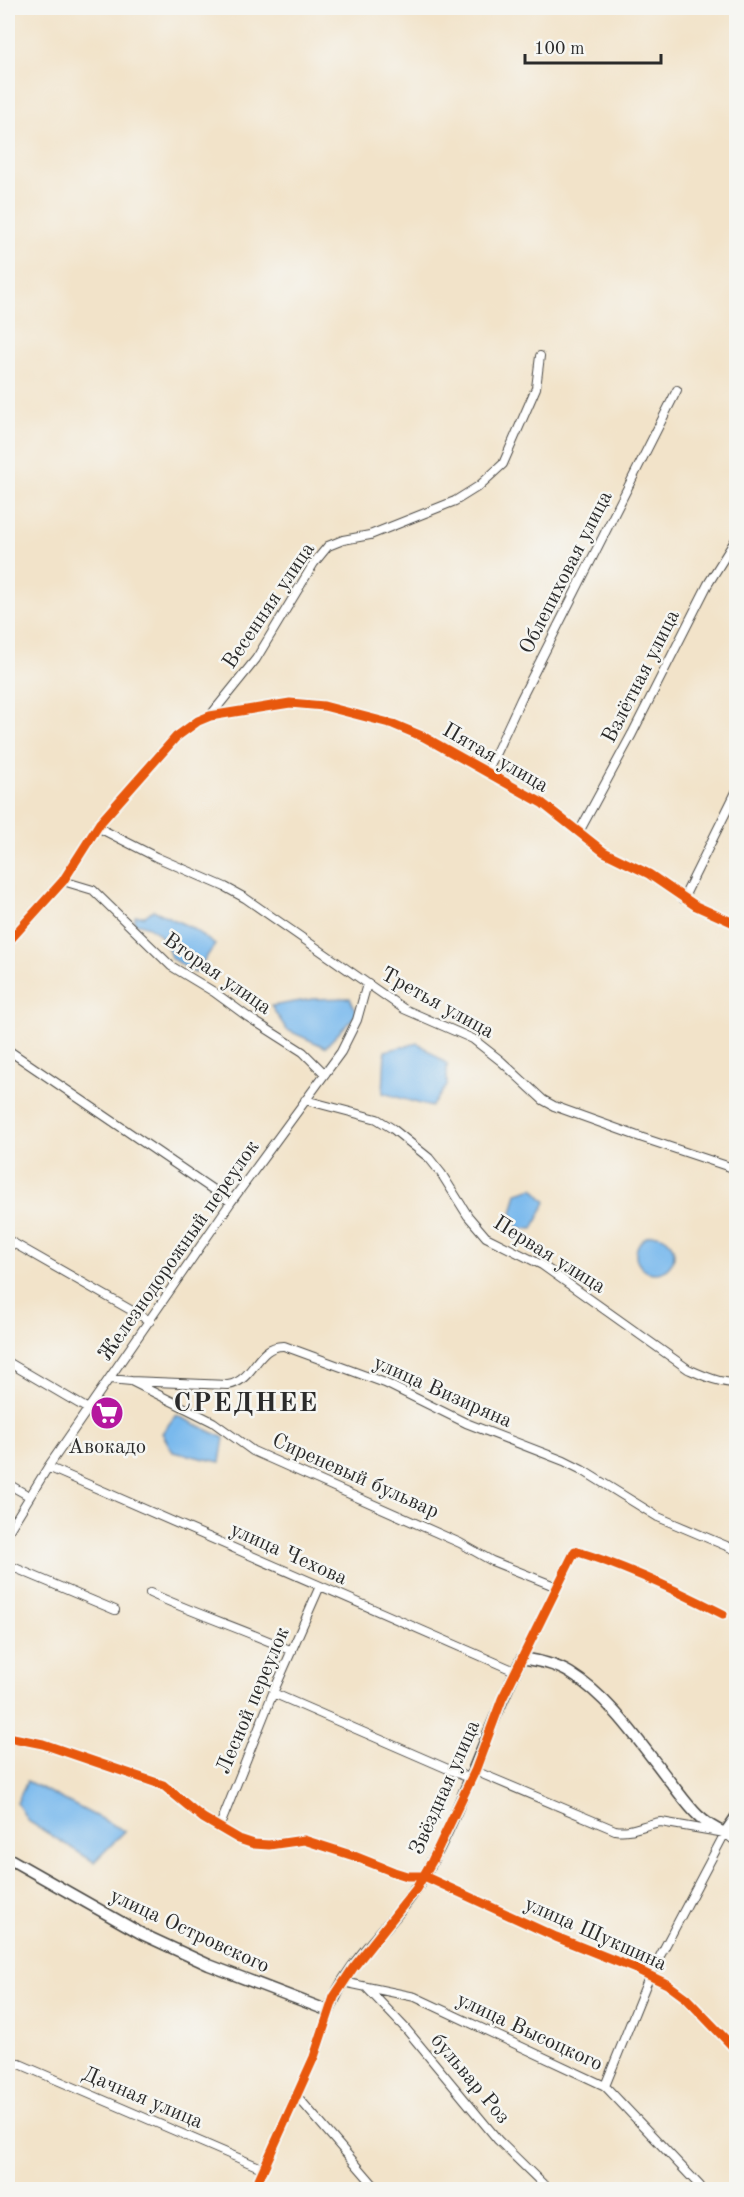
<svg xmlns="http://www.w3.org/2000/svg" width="744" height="2197" font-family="'Old Standard TT',serif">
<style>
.water{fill:#79b9ed;stroke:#52728c;stroke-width:1.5}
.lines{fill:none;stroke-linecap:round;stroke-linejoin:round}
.street-casing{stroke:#494743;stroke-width:10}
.secondary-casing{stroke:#494743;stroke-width:13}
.street{stroke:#fff;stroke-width:8}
.secondary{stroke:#fff;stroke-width:10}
.cycleway-casing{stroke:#f6f6f2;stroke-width:13}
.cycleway{stroke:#e8590c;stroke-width:9}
.labels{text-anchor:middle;stroke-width:5;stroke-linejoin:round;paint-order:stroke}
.street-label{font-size:21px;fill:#2b2b2b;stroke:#f6f6f2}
.poi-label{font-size:21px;fill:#2b2b2b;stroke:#f6f6f2}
.district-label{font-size:27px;font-weight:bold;letter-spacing:1.5px;fill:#2b2b2b;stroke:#f6f6f2}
</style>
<rect width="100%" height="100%" fill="#f6f6f2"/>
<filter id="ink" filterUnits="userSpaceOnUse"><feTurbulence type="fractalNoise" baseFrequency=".0167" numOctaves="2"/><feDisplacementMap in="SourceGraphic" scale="12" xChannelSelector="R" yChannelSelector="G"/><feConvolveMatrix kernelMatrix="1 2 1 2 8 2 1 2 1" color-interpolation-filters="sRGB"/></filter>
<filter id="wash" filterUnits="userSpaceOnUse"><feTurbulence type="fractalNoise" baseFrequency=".008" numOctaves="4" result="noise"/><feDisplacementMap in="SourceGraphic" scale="24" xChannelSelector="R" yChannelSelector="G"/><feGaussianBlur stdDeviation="1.35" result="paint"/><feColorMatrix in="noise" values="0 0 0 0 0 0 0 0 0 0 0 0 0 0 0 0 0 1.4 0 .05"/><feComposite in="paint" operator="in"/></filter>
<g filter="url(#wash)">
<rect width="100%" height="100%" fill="#f2e3c9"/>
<path class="water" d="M153,910L192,928L215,945L195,973L171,958C166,938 156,926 134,923L135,916H145Z
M350,998L357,1014L325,1047L287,1030L271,1006L313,999Z
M418,1043L447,1064V1086L431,1107L383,1093L385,1051Z
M533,1188L546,1202L533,1229L518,1228L512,1213L517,1193Z
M636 1254a19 19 0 1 1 38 0a19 19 0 1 1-38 0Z
M176,1415L224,1438L220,1462L173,1452L162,1433Z
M27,1781L125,1831L94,1862L28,1821L17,1803Z"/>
</g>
<g filter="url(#ink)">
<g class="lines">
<g class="street-casing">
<path id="street" d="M210,716L256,659L314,563L328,546L343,540L370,535L455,501L479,486L503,464L536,388L540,356
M487,772L521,699L677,390
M97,827L156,857L225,887L245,898L404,1009L473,1039L501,1061L543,1100L554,1106L643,1138L736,1169
M579,832L632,734L708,584L736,539
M63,881L93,890L171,966L214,992L248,1017L303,1052L325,1074
M683,899L736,792
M8,942L63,881L100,823L176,737L198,721L210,716L290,703L324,706L393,724L424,737L542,803L604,852L649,874L696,906L736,924
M8,1050L231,1202
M305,1100L377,1119L393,1129L429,1158L441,1173L468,1216L486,1237L542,1265L688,1369C704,1376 719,1383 736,1383
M8,1240L150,1321
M8,1362L88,1409
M110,1379L131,1381L213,1422L253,1451L460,1543L492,1561L557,1587
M131,1381L228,1385C255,1381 256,1345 284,1346L385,1383L466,1423L564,1461L582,1470L658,1517L736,1550
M48,1467L515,1671
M8,1484L29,1496
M8,1532L48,1467L231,1202L341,1052L357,1020L367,984
M8,1565L115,1610
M150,1593C196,1614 245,1630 292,1651
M522,1658L575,1551C625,1566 676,1590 723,1614
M273,1693L471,1779
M8,1737L43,1744L163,1785L203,1818L239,1839L254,1844L269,1845L304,1840L354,1856L394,1872L407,1876H424L556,1937L636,1969L667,1984L686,1998L736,2050
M475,1771L615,1830C632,1833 644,1824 661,1822L725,1833L736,1842
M219,1828L273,1693L320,1586
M343,1982L415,1997L605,2086L700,2186
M367,1988L406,2029L498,2140L549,2190
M8,2059L264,2169
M605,2086L650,1975L725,1833
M297,2096L378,2190
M254,2190L314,2057L329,2011"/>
</g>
<g class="secondary-casing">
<path id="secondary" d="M8,1858L142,1934L209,1965L329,2011C348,1958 397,1923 424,1876C464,1806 486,1729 522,1658C539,1661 555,1664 570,1673C612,1699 642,1746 672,1784C689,1806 699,1822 725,1833L736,1817"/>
</g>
<use href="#street" class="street"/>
<use href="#secondary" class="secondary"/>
<g class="cycleway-casing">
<path id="cycleway" d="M8,942L63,881L100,823L176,737L198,721L210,716L290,703L324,706L393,724L424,737L542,803L604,852L649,874L696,906L736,924
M8,1737L43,1744L163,1785L203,1818L239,1839L254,1844L269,1845L304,1840L354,1856L394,1872L407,1876H424L556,1937L636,1969L667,1984L686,1998L736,2050
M254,2190L314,2057L334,1997L353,1968L416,1889L432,1861L475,1771L502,1699L575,1551C625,1566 676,1590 723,1614"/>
</g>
<use href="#cycleway" class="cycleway"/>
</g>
</g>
<defs>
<g id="supermarket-disc" transform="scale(1.725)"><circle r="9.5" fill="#b5179e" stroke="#f6f6f2"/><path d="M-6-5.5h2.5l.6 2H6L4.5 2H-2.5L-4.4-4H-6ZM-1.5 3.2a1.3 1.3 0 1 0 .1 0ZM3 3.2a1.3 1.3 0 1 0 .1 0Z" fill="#fff"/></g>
</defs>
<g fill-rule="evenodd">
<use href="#supermarket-disc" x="107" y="1413"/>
</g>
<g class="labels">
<g class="street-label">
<text transform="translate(565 572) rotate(-63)" y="7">Облепиховая улица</text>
<text transform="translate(268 605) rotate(-56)" y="7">Весенняя улица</text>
<text transform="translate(640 676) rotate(-63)" y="7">Взлётная улица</text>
<text transform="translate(496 757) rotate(30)" y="7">Пятая улица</text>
<text transform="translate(218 973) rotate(35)" y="7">Вторая улица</text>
<text transform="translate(438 1002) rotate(29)" y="7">Третья улица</text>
<text transform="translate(178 1250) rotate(-55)" y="7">Железнодорожный переулок</text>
<text transform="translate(550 1254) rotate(32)" y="7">Первая улица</text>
<text transform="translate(443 1391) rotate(24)" y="7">улица Визиряна</text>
<text transform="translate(356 1475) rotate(24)" y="7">Сиреневый бульвар</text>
<text transform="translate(289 1553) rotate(24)" y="7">улица Чехова</text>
<text transform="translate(252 1700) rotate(-67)" y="7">Лесной переулок</text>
<text transform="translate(444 1787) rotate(-66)" y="7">Звёздная улица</text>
<text transform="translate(190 1930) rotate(25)" y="7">улица Островского</text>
<text transform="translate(596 1933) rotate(24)" y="7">улица Шукшина</text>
<text transform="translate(530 2031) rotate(25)" y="7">улица Высоцкого</text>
<text transform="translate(471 2078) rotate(50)" y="7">бульвар Роз</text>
<text transform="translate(143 2097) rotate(23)" y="7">Дачная улица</text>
</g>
<g class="poi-label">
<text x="107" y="1453">Авокадо</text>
</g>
<g class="district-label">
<text x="246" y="1411">СРЕДНЕЕ</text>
</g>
</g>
<rect width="744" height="2197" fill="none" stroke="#f6f6f2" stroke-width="30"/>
<path d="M525 54v9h136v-9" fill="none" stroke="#2b2b2b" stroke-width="3"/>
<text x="534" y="54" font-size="18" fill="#2b2b2b" stroke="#f6f6f2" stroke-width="4.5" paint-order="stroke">100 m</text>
</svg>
